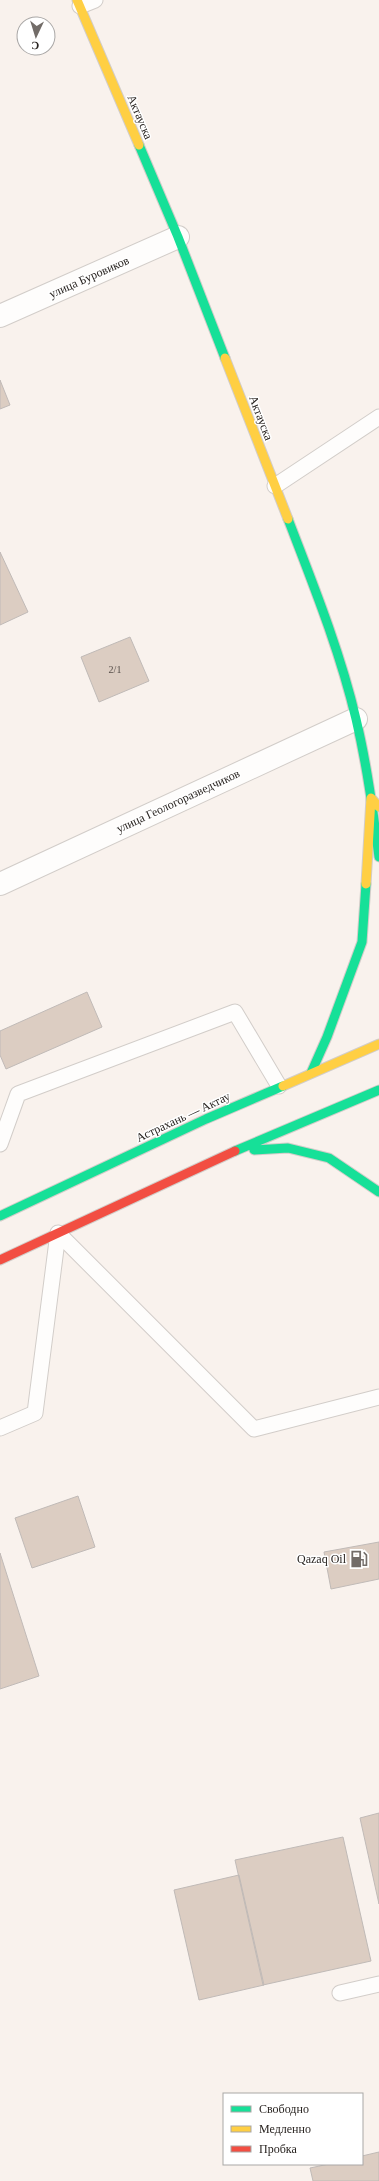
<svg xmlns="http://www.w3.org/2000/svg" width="379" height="2181" font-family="Georgia,serif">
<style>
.building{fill:#dccdc2;stroke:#c0bab7}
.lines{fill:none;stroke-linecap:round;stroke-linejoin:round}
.lane-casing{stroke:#d2cdc9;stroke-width:17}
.street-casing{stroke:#d2cdc9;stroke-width:24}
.fast-casing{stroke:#d2cdc9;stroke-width:11}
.slow-casing{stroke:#d2cdc9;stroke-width:11}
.jam-casing{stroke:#d2cdc9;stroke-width:11}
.lane{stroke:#fefdfc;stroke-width:15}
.street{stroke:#fefdfc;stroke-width:22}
.fast{stroke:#16e098;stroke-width:9}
.slow{stroke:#ffcf43;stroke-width:9}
.jam{stroke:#f24e42;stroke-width:9}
.labels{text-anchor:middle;stroke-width:3;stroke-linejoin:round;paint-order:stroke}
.number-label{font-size:10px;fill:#564e49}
.street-label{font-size:12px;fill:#292421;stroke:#fff}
.poi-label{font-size:12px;fill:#292421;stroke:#fff;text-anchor:end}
</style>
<rect width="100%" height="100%" fill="#f9f2ed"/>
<path class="building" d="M0,380L10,405L0,409Z
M0,552L28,612L0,625Z
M130,637L149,681L99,702L81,657Z
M87,992L102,1027L6,1069L0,1055V1031Z
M78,1496L95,1547L32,1568L15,1518Z
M379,1542V1579L331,1589L324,1552Z
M0,1553L39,1676L0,1689Z
M379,1813V1904L360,1818Z
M343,1837L371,1961L263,1985L235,1860Z
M239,1875L264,1985L199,2000L174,1890Z
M379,2152V2181H313L310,2168L329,2164H362V2156Z"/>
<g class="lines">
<g class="lane-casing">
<path id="lane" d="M80,6L95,0
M275,486L379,417
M0,1144L18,1094L235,1012L279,1086
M58,1233L254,1429L379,1397
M0,1428L35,1413L58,1233
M340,1993L379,1984"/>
</g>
<g class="street-casing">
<path id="street" d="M0,316L178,237
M0,884L356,719"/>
</g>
<g class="fast-casing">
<path id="fast" d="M139,145L178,237L225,358
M288,519C313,584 340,651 356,719C367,765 373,811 379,857
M311,1073L327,1037L362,942L366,884
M254,1150L288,1148L329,1158L379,1192
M235,1151L379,1090
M0,1216L206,1119L283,1086"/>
</g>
<g class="slow-casing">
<path id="slow" d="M77,0L139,145
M225,358L288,519
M366,884L371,798L379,807
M283,1086L379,1044"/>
</g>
<g class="jam-casing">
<path id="jam" d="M0,1260L235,1151"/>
</g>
<use href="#lane" class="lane"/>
<use href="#street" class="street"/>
<use href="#fast" class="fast"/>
<use href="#slow" class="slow"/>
<use href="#jam" class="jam"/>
</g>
<defs>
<g id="fuel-bare" transform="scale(1.38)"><path d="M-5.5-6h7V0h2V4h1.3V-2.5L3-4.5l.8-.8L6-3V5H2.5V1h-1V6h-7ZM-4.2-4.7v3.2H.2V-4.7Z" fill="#726c68" stroke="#fff" stroke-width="2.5" paint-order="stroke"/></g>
</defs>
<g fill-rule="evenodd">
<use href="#fuel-bare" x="359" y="1559"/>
</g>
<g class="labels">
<g class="number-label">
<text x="115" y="673">2/1</text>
</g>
<g class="street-label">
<text transform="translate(140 117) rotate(67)" y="4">Актауска</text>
<text transform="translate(89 277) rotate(-24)" y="4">улица Буровиков</text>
<text transform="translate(261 418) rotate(69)" y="4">Актауска</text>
<text transform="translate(178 801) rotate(-25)" y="4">улица Геологоразведчиков</text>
<text transform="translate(183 1117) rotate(-25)" y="4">Астрахань — Актау</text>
</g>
<g class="poi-label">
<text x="346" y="1563">Qazaq Oil</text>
</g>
</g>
<rect x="223" y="2093" width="140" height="72" fill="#ffffff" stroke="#a9a7a6"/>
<rect x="231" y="2106" width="20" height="6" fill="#16e098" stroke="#a9a7a6"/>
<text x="259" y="2113" font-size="12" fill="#292421">Свободно</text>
<rect x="231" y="2126" width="20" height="6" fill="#ffcf43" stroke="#a9a7a6"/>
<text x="259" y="2133" font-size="12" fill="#292421">Медленно</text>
<rect x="231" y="2146" width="20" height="6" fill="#f24e42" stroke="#a9a7a6"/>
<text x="259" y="2153" font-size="12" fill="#292421">Пробка</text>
<g transform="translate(36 36) rotate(184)"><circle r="19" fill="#ffffff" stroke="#a9a7a6"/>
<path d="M0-3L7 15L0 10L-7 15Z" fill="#726c68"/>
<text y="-6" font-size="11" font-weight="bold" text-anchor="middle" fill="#292421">С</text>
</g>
</svg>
